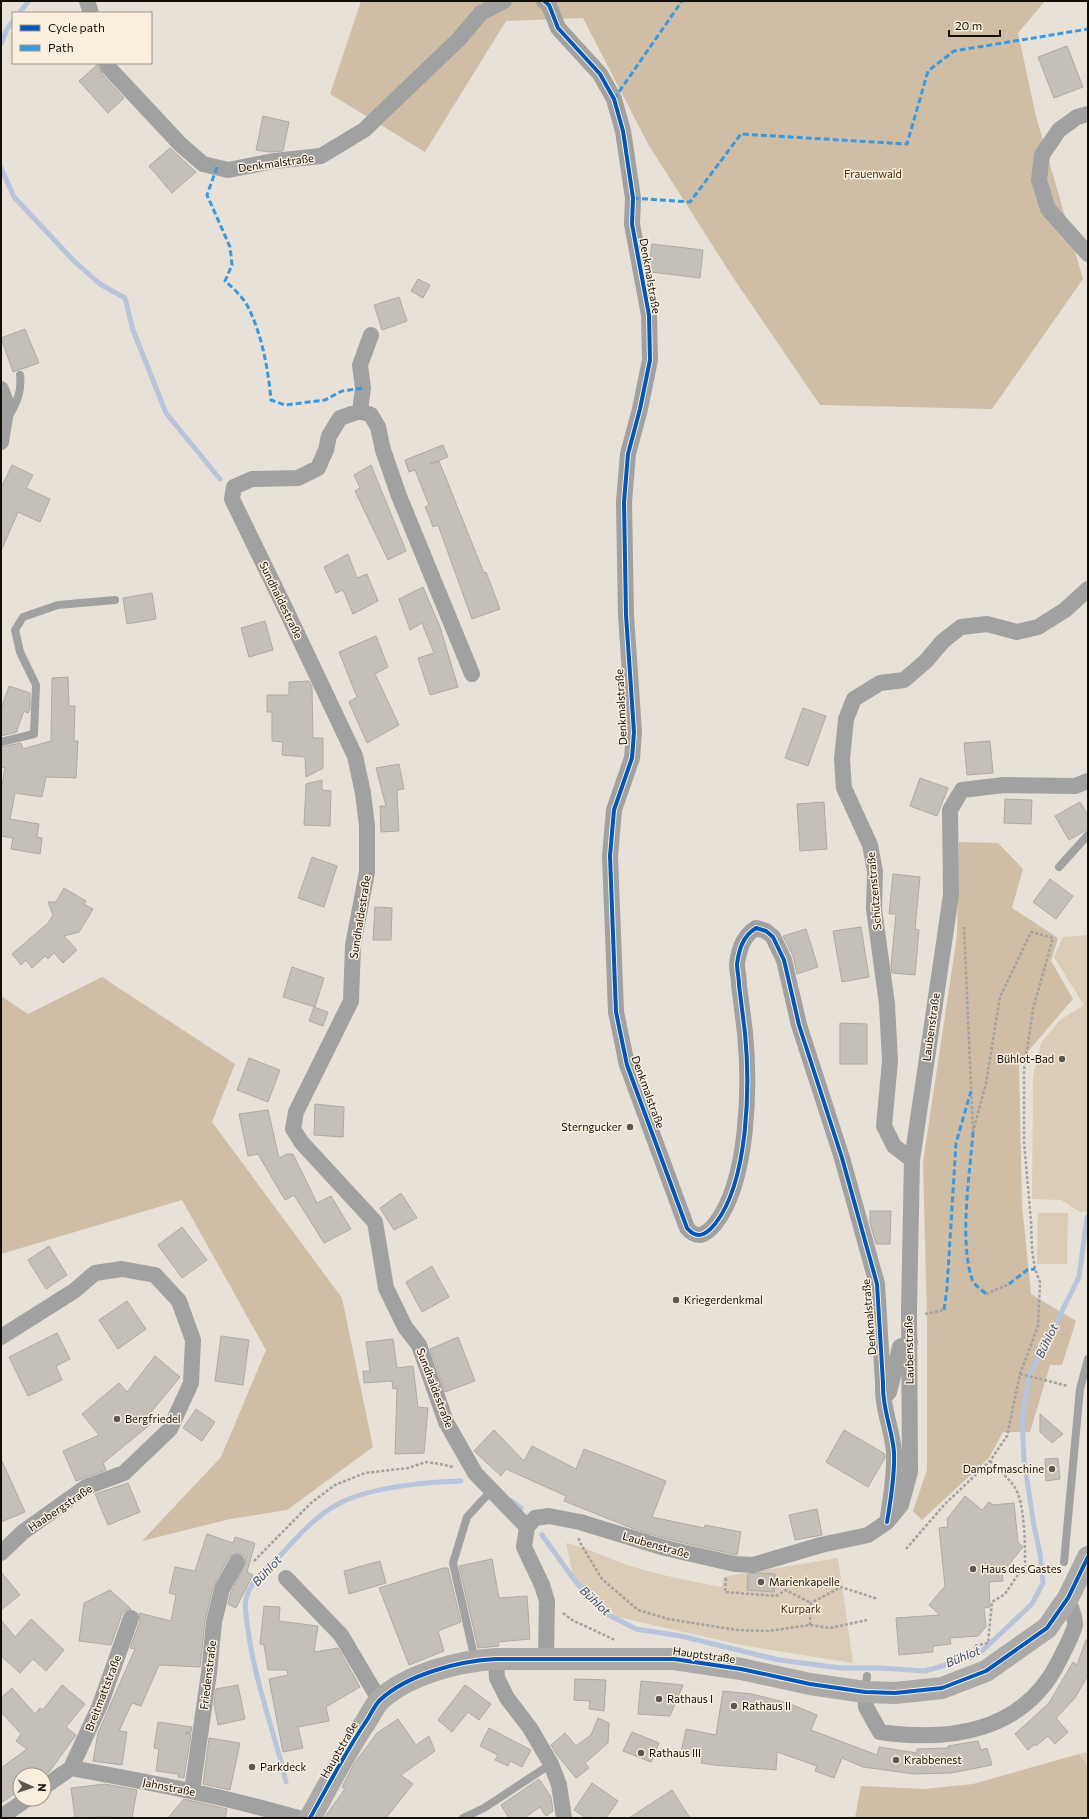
<svg xmlns="http://www.w3.org/2000/svg" width="1089" height="1819" font-family="Commissioner,sans-serif">
<style>
.green{fill:#daccb6}
.forest{fill:#cfbea5}
.lines{fill:none;stroke-linecap:round;stroke-linejoin:round}
.stream{stroke:#b7c4dc;stroke-width:5}
.building{fill:#c4bfb8;stroke:#aeaaa3}
.path{stroke:#a3a2a0;stroke-width:2.5;stroke-dasharray:3 2;stroke-linecap:butt}
.service{stroke:#a1a1a2;stroke-width:8}
.minor{stroke:#a1a1a2;stroke-width:16}
.secondary{stroke:#abaaa8;stroke-width:22}
.quiet{stroke:#3a9add;stroke-width:3;stroke-dasharray:6 3;stroke-linecap:butt}
.cycleway-casing{stroke:#faefdf;stroke-width:6}
.cycleway{stroke:#0057b8;stroke-width:4}
.poi-dot{fill:#5d5851;stroke:#faefdf;stroke-width:1.5}
.labels{text-anchor:middle;stroke-width:3;stroke-linejoin:round;paint-order:stroke}
.street-label{font-size:11px;fill:#120f09;stroke:#faefdf}
.park-label{font-size:11px;fill:#412e0f;stroke:#faefdf}
.poi-label{font-size:11px;fill:#120f09;stroke:#faefdf;text-anchor:start}
.water-label{font-size:12px;font-style:italic;fill:#304a7b;stroke:#faefdf}
</style>
<rect width="100%" height="100%" fill="#e7e1d8"/>
<path class="green" d="M1088,935V1211L1080,1212L1061,1200L1032,1199L1033,1076L1041,1043L1060,1020L1084,1005L1054,957L1063,937Z
M1038,1213H1068L1067,1264H1037Z
M566,1543C588,1548 606,1557 627,1565C658,1575 690,1581 722,1587L723,1577L838,1558L853,1663L741,1645L618,1617L573,1577Z
M1088,1752V1766L1079,1754Z"/>
<path class="forest" d="M361,1H1045L1018,33L1036,116L1083,279L992,409L820,405L732,276L648,144L583,18L506,21L425,152L330,94Z
M959,842L998,843L1023,869L1012,908L1058,938L1051,961L1073,999L1019,1062L1022,1204L1031,1294L1076,1321L1062,1365H1050L1030,1432H1003L989,1458L922,1520L913,1511L927,1470V1321L923,1162L957,936Z
M102,977L235,1064L212,1122L342,1298L373,1447L287,1510L230,1519L142,1541L221,1457L266,1350L182,1200L1,1254V996L28,1014Z
M1079,1754L1088,1766V1818H855L861,1786L924,1789L973,1784Z"/>
<g class="lines">
<path class="stream" d="M19,13L29,1
M1,44L7,29L13,21
M1,168L14,197L74,261L100,284L125,298L133,330L166,413L220,479
M512,1501L521,1508
M542,1535L575,1581L605,1613L636,1629L681,1636L779,1660L841,1668H880L925,1671L969,1658L981,1652L1032,1604L1043,1583L1040,1553L1034,1526L1024,1460L1022,1418L1029,1377L1079,1277L1087,1217
M286,1782C274,1731 255,1682 248,1630C247,1621 244,1608 246,1599C250,1581 266,1570 279,1557C296,1538 316,1515 340,1503C371,1487 426,1482 461,1481"/>
</g>
<path class="building" d="M1067,46L1083,87L1054,98L1038,57Z
M98,64L101,73L124,98L108,113L79,81Z
M263,116L289,122L283,151L269,152L256,150Z
M170,148L196,172L172,193L149,166Z
M652,244L703,250L700,278L651,272L649,265Z
M418,279L430,285L423,298L411,291Z
M399,297L407,321L382,330L374,305Z
M25,329L39,363L13,372L1,338Z
M443,445L448,457L430,464L439,461L484,573L486,572L500,609L472,619L438,525L433,527L429,516L425,507L429,505L415,470L409,472L405,460Z
M12,465L33,475L26,488L50,499L40,522L18,512L1,551V488Z
M371,465L406,551L388,560L355,491L360,488L354,475Z
M348,554L357,578L367,574L378,601L353,614L343,590L336,593L324,567Z
M423,587L440,627L458,687L430,695L418,658L434,653L422,623L410,630L399,599Z
M152,593L156,619L127,624L123,598Z
M265,621L273,650L249,657L241,628Z
M376,636L388,667L375,674L399,725L367,743L349,702L357,697L339,652Z
M68,677L69,706H75L74,741H78L76,778L46,777L42,797L15,793L10,819L39,824L37,837L42,838L40,854L11,849L13,838L1,836V791L5,767L1,768V747L21,743L23,749L51,741L52,678Z
M309,681L312,687L313,738H323V768L306,777L305,757L282,755L283,742L272,741V712H267V695H289V682Z
M9,686L30,693V709L28,713L24,711L17,730V732L1,736V709Z
M803,708L826,716L808,766L785,758Z
M990,741L993,773L967,775L964,743Z
M399,764L404,789L397,790L399,831L381,832L380,806H386L376,768Z
M920,778L948,788L937,816L910,806Z
M322,780V790L331,791L330,826L304,825L306,784Z
M1005,799L1032,800L1031,824L1004,823Z
M824,802L827,849L800,851L797,804Z
M1080,802L1088,815V829L1069,840L1055,816Z
M312,857L337,866L324,907L298,898Z
M893,874L920,877L915,929L919,930L915,975L892,973L891,966L896,914H889Z
M1050,879L1073,896L1056,919L1033,902Z
M64,888L86,901L84,904L93,909L79,932L64,936L77,950L63,963L54,953L48,959L45,956L32,968L26,960L21,965L12,954L48,923L53,915L48,902H56Z
M375,907L392,908L391,940H373Z
M861,927L869,977L842,982L833,931Z
M806,929L818,967L797,974L793,956L783,936Z
M292,967L324,978L315,1007L283,997Z
M314,1007L328,1012L323,1026L309,1021Z
M840,1023L867,1024V1064H840Z
M249,1058L280,1070L268,1102L237,1090Z
M315,1104L344,1107L343,1137L314,1135Z
M268,1110L279,1158L287,1154H293L317,1203L331,1196L351,1229L324,1243L294,1195L285,1200L258,1154L248,1156L239,1114Z
M401,1193L417,1218L394,1230L380,1208Z
M870,1211H891L890,1244H876L870,1223Z
M182,1227L207,1260L182,1278L158,1245Z
M49,1246L67,1275L46,1289L28,1260Z
M432,1266L449,1297L422,1312L406,1282Z
M127,1301L146,1329L118,1349L99,1320Z
M57,1333L70,1359L56,1366L62,1380L28,1396L9,1357Z
M221,1336L249,1340L243,1385L215,1381Z
M458,1337L475,1381L445,1392L430,1349Z
M393,1339L397,1368L413,1366L418,1407L428,1408L424,1453L395,1454L397,1388L393,1389L392,1381L364,1383L363,1371H370L366,1342Z
M155,1356L180,1377L147,1417L152,1423L103,1463L106,1470L76,1481L63,1451L99,1435L82,1414L119,1383L127,1392Z
M196,1409L215,1422L202,1441L183,1428Z
M1040,1414L1063,1434L1052,1443L1040,1432Z
M494,1430L524,1461L532,1446L576,1469L584,1449L666,1481L652,1517L704,1528L705,1525L741,1532L737,1555L667,1539L634,1529L564,1501L566,1496L506,1469L501,1476L474,1451Z
M844,1430L885,1454V1458L868,1487L826,1462Z
M1058,1458L1060,1479L1046,1481L1045,1459Z
M1,1459L25,1512L1,1522Z
M128,1483L140,1512L108,1525L95,1494Z
M965,1496L982,1510L989,1502L993,1505L1014,1503L1018,1542L1023,1547L1002,1573L1003,1581L989,1582L990,1607L984,1608L986,1627L978,1636L950,1638L951,1644L933,1646V1652L899,1655L896,1618L940,1615L929,1605L945,1586L939,1528L948,1527L947,1519Z
M817,1509L822,1535L795,1540L789,1515Z
M207,1534L233,1543L235,1537L255,1543L247,1572L253,1575L236,1608L228,1604L231,1592L246,1562L245,1557L241,1554L236,1553L229,1557L213,1587L205,1621L200,1667L159,1665L141,1706L132,1703L119,1731L127,1732L122,1765L93,1761L98,1733L135,1649L130,1648L140,1621L139,1613L171,1621L176,1595L169,1593L175,1567L195,1571Z
M492,1559L499,1598L527,1596L530,1639L498,1642L499,1646L478,1648L459,1566Z
M380,1561L386,1583L349,1594L344,1571Z
M443,1568H448L461,1622L438,1631L444,1651L409,1665L379,1588Z
M1,1572L20,1595L1,1610Z
M758,1573L775,1574L774,1592L747,1590L748,1574Z
M110,1590L131,1609L125,1611L122,1614L111,1645L79,1641L84,1603Z
M264,1606L280,1607L279,1621L318,1626L314,1652L338,1648L360,1687L326,1707L329,1721L298,1727L303,1748L283,1752L269,1679L288,1675L287,1670H268L264,1645L260,1644Z
M31,1619L64,1650L46,1671L33,1659L20,1673L1,1656V1620L15,1637Z
M1086,1640H1088V1675L1075,1698L1056,1718L1068,1732L1055,1744L1048,1736L1036,1746L1035,1744L1028,1750L1015,1734L1049,1703L1073,1662L1077,1665Z
M575,1679L606,1680L604,1711L589,1709L590,1701L574,1700Z
M641,1681L683,1685L670,1716L638,1714Z
M62,1685L85,1704L66,1727L76,1735L49,1772L45,1775H20V1790L1,1803V1768L27,1749L16,1741L21,1734L1,1712V1698L12,1688L35,1714L40,1708L43,1710Z
M238,1685L245,1719L218,1725L214,1704L216,1689Z
M465,1685L491,1704L479,1720L468,1712L452,1732L438,1720Z
M723,1691L752,1694L788,1703L817,1715L811,1730L877,1755L879,1747L917,1753V1749L948,1748V1746L978,1741L981,1750L987,1748L992,1765L951,1773L914,1774L863,1767L842,1758L834,1778L815,1771L817,1766L777,1752L776,1770L714,1765L701,1763L702,1757L681,1753L686,1729L716,1735Z
M598,1718L609,1723L608,1743L585,1763L589,1768L576,1778L557,1755L551,1745L565,1733L576,1746L591,1735Z
M398,1719L416,1745L429,1736L435,1751L401,1775L413,1784L386,1818H324L345,1789L342,1787L354,1764L377,1733Z
M158,1722L192,1727L191,1732L185,1733L191,1734L184,1778L178,1777V1774L156,1771L159,1749L154,1748Z
M489,1728L531,1750L522,1767L510,1761L508,1766L495,1760L498,1755L480,1746Z
M632,1732L659,1743L651,1762L623,1751Z
M209,1738L240,1743L230,1790L203,1784Z
M539,1779L551,1797L553,1811L546,1816L540,1807L524,1818H509L501,1805Z
M592,1783L618,1801L606,1818H586L574,1810Z
M105,1784L137,1790L132,1818L107,1817L75,1818L71,1788Z
M672,1790L690,1818H629Z
M184,1799L227,1809L225,1818H168Z"/>
<g class="lines">
<path class="path" d="M986,1294L1009,1284
M925,1314L944,1310
M1020,1374L1068,1386
M990,1461C998,1469 1007,1477 1014,1486C1026,1503 1025,1551 1025,1572
M579,1538V1541L602,1579L638,1610L668,1619L737,1630L768,1631L810,1625L830,1628L867,1620
M906,1549L944,1505L990,1461L1007,1436L1020,1374L1038,1326L1040,1282L1035,1269L1032,1250L1031,1221L1024,1142V1070L1033,1009L1053,938L1031,932L1000,997L986,1083L973,1132L964,927
M254,1561L311,1503L335,1485L365,1473L408,1468L426,1462L440,1464L453,1467
M726,1578L725,1592L776,1596L786,1590L811,1603
M563,1613L572,1620L615,1640
M810,1625L811,1603L841,1587L878,1599
M978,1654L974,1646L988,1643L992,1602L1005,1594L1019,1573L1035,1572L1053,1565"/>
<path class="service" d="M9,416C17,402 22,391 20,375
M1,742L34,734L36,685L20,652L15,630L23,617L58,605L115,600
M1059,867L1088,835
M1064,1562L1080,1389L1088,1359
M475,1660L453,1563L467,1517L491,1491
M865,1691L867,1676
M463,1818L484,1808L551,1764"/>
<path class="minor" d="M87,1L91,13
M544,1L549,5L558,28L600,74L614,99L623,131L633,198L632,224L649,315L650,360L640,409L628,454L624,502L626,615L634,732L632,758L614,810L610,856L616,1012L627,1065L687,1228C697,1240 706,1235 715,1224C749,1181 750,1085 745,1033C743,1017 741,1001 739,985C739,978 737,970 737,964C739,949 743,936 756,928L766,931L773,937L784,960L799,1025L842,1158L877,1284L883,1383C882,1409 892,1428 894,1452C895,1475 891,1499 887,1522
M107,63L108,67L180,144L203,164L228,170L274,161L321,156L364,130L459,39L481,13L504,1
M1088,114L1077,117L1059,130L1042,155L1039,180L1048,209L1088,254
M1,389L7,405L1,442
M360,411L363,388L360,365L371,335
M472,674L399,496L383,450L378,427L371,415L360,411L340,418L329,436L326,450L318,468L298,478L252,479L234,487L232,499L285,608L355,756L363,793L367,826V872L353,945L351,1001L296,1112L293,1129L302,1143L375,1222L386,1288L405,1327L419,1345L446,1422L475,1473L527,1527
M912,1160L894,1146L884,1126L890,1061L887,1004L874,909L875,871L870,845L844,788L842,759L846,719L854,699L880,683L904,680L926,661L943,641L961,627L987,624L1017,632L1038,627L1065,610L1088,589
M1,1337L74,1291L95,1273L122,1269L155,1275L179,1301L193,1340L191,1383L170,1429L124,1473L86,1487L23,1532L1,1553
M886,1395L889,1392L900,1347L910,1342
M286,1578L341,1635L380,1701
M546,1658L547,1601L542,1585L524,1547L527,1527L535,1518L549,1516L580,1522L665,1548L735,1564L753,1565L821,1545L868,1535L887,1522L901,1505L910,1472L909,1311L912,1160L951,895L950,810L962,790L1004,785L1075,786L1088,781
M496,1659L497,1678L507,1698L530,1728L551,1764L559,1785L564,1818
M865,1692L866,1707L880,1732C950,1742 1024,1732 1059,1661C1063,1652 1073,1635 1075,1625C1076,1618 1070,1606 1068,1598
M71,1768L100,1705L131,1618
M44,1787L71,1768C147,1782 224,1796 298,1818
M192,1791L209,1673L214,1622L222,1589L237,1562
M1,1817L27,1799"/>
<path class="secondary" d="M310,1818C328,1786 345,1753 365,1723C370,1716 374,1706 380,1700C408,1674 459,1661 496,1659H674L741,1669L810,1684L865,1692L895,1693L942,1688L986,1671L1047,1628L1068,1598L1088,1557"/>
<path class="quiet" d="M614,99L682,1
M217,167L207,195L230,247L232,265L225,281C233,288 243,297 248,307C262,335 268,368 271,400L285,405L325,400L342,391L363,388
M633,198L690,202L741,134L907,144L928,71L954,51L1088,29
M973,1132C970,1173 959,1240 972,1279C973,1284 982,1290 986,1294
M1009,1284L1027,1270L1035,1269
M944,1310L947,1288L956,1143L971,1091"/>
<g class="cycleway-casing">
<path id="cycleway" d="M544,1L549,5L558,28L600,74L614,99L623,131L633,198L632,224L649,315L650,360L640,409L628,454L624,502L626,615L634,732L632,758L614,810L610,856L616,1012L627,1065L687,1228C697,1240 706,1235 715,1224C749,1181 750,1085 745,1033C743,1017 741,1001 739,985C739,978 737,970 737,964C739,949 743,936 756,928L766,931L773,937L784,960L799,1025L842,1158L877,1284L883,1383C882,1409 892,1428 894,1452C895,1475 891,1499 887,1522
M310,1818C328,1786 345,1753 365,1723C370,1716 374,1706 380,1700C408,1674 459,1661 496,1659H674L741,1669L810,1684L865,1692L895,1693L942,1688L986,1671L1047,1628L1068,1598L1088,1557"/>
</g>
<use href="#cycleway" class="cycleway"/>
</g>
<g class="poi-dot">
<circle cx="1062" cy="1059" r="4"/>
<circle cx="630" cy="1127" r="4"/>
<circle cx="676" cy="1300" r="4"/>
<circle cx="117" cy="1419" r="4"/>
<circle cx="1052" cy="1469" r="4"/>
<circle cx="973" cy="1569" r="4"/>
<circle cx="761" cy="1582" r="4"/>
<circle cx="659" cy="1699" r="4"/>
<circle cx="734" cy="1706" r="4"/>
<circle cx="641" cy="1753" r="4"/>
<circle cx="896" cy="1760" r="4"/>
<circle cx="252" cy="1767" r="4"/>
</g>
<g class="labels">
<g class="street-label">
<text transform="translate(276 163) rotate(-8)" y="4">Denkmalstraße</text>
<text transform="translate(650 276) rotate(80)" y="4">Denkmalstraße</text>
<text transform="translate(281 600) rotate(64)" y="4">Sundhaldestraße</text>
<text transform="translate(621 707) rotate(-93)" y="4">Denkmalstraße</text>
<text transform="translate(874 891) rotate(-95)" y="4">Schützenstraße</text>
<text transform="translate(360 917) rotate(-81)" y="4">Sundhaldestraße</text>
<text transform="translate(931 1027) rotate(-82)" y="4">Laubenstraße</text>
<text transform="translate(648 1092) rotate(70)" y="4">Denkmalstraße</text>
<text transform="translate(869 1317) rotate(-95)" y="4">Denkmalstraße</text>
<text transform="translate(909 1350) rotate(-91)" y="4">Laubenstraße</text>
<text transform="translate(435 1388) rotate(69)" y="4">Sundhaldestraße</text>
<text transform="translate(60 1508) rotate(-34)" y="4">Haabergstraße</text>
<text transform="translate(656 1545) rotate(16)" y="4">Laubenstraße</text>
<text transform="translate(704 1655) rotate(8)" y="4">Hauptstraße</text>
<text transform="translate(208 1675) rotate(-83)" y="4">Friedenstraße</text>
<text transform="translate(103 1693) rotate(-69)" y="4">Breitmattstraße</text>
<text transform="translate(339 1750) rotate(-60)" y="4">Hauptstraße</text>
<text transform="translate(169 1787) rotate(11)" y="4">Jahnstraße</text>
</g>
<g class="park-label">
<text x="873" y="178">Frauenwald</text>
<text x="801" y="1613">Kurpark</text>
</g>
<g class="poi-label">
<text x="1054" y="1063" text-anchor="end">Bühlot-Bad</text>
<text x="622" y="1131" text-anchor="end">Sterngucker</text>
<text x="684" y="1304">Kriegerdenkmal</text>
<text x="125" y="1423">Bergfriedel</text>
<text x="1044" y="1473" text-anchor="end">Dampfmaschine</text>
<text x="981" y="1573">Haus des Gastes</text>
<text x="769" y="1586">Marienkapelle</text>
<text x="667" y="1703">Rathaus I</text>
<text x="742" y="1710">Rathaus II</text>
<text x="649" y="1757">Rathaus III</text>
<text x="904" y="1764">Krabbenest</text>
<text x="260" y="1771">Parkdeck</text>
</g>
<g class="water-label">
<text transform="translate(1047 1341) rotate(-64)" y="4">Bühlot</text>
<text transform="translate(267 1571) rotate(-47)" y="4">Bühlot</text>
<text transform="translate(595 1601) rotate(43)" y="4">Bühlot</text>
<text transform="translate(963 1657) rotate(-22)" y="4">Bühlot</text>
</g>
</g>
<rect width="1089" height="1819" fill="none" stroke="#120f09" stroke-width="4"/>
<rect x="12" y="12" width="140" height="52" fill="#faefdf" stroke="#9d9589"/>
<rect x="20" y="25" width="20" height="6" fill="#0057b8" stroke="#9d9589"/>
<text x="48" y="32" font-size="12" fill="#120f09">Cycle path</text>
<rect x="20" y="45" width="20" height="6" fill="#3a9add" stroke="#9d9589"/>
<text x="48" y="52" font-size="12" fill="#120f09">Path</text>
<g transform="translate(32 1787) rotate(93)"><circle r="19" fill="#faefdf" stroke="#9d9589"/>
<path d="M0-3L7 15L0 10L-7 15Z" fill="#5d5851"/>
<text y="-6" font-size="11" font-weight="bold" text-anchor="middle" fill="#120f09">N</text>
</g>
<path d="M949 30v6h51v-6" fill="none" stroke="#120f09" stroke-width="2"/>
<text x="955" y="30" font-size="12" fill="#120f09" stroke="#faefdf" stroke-width="3" paint-order="stroke">20 m</text>
</svg>
